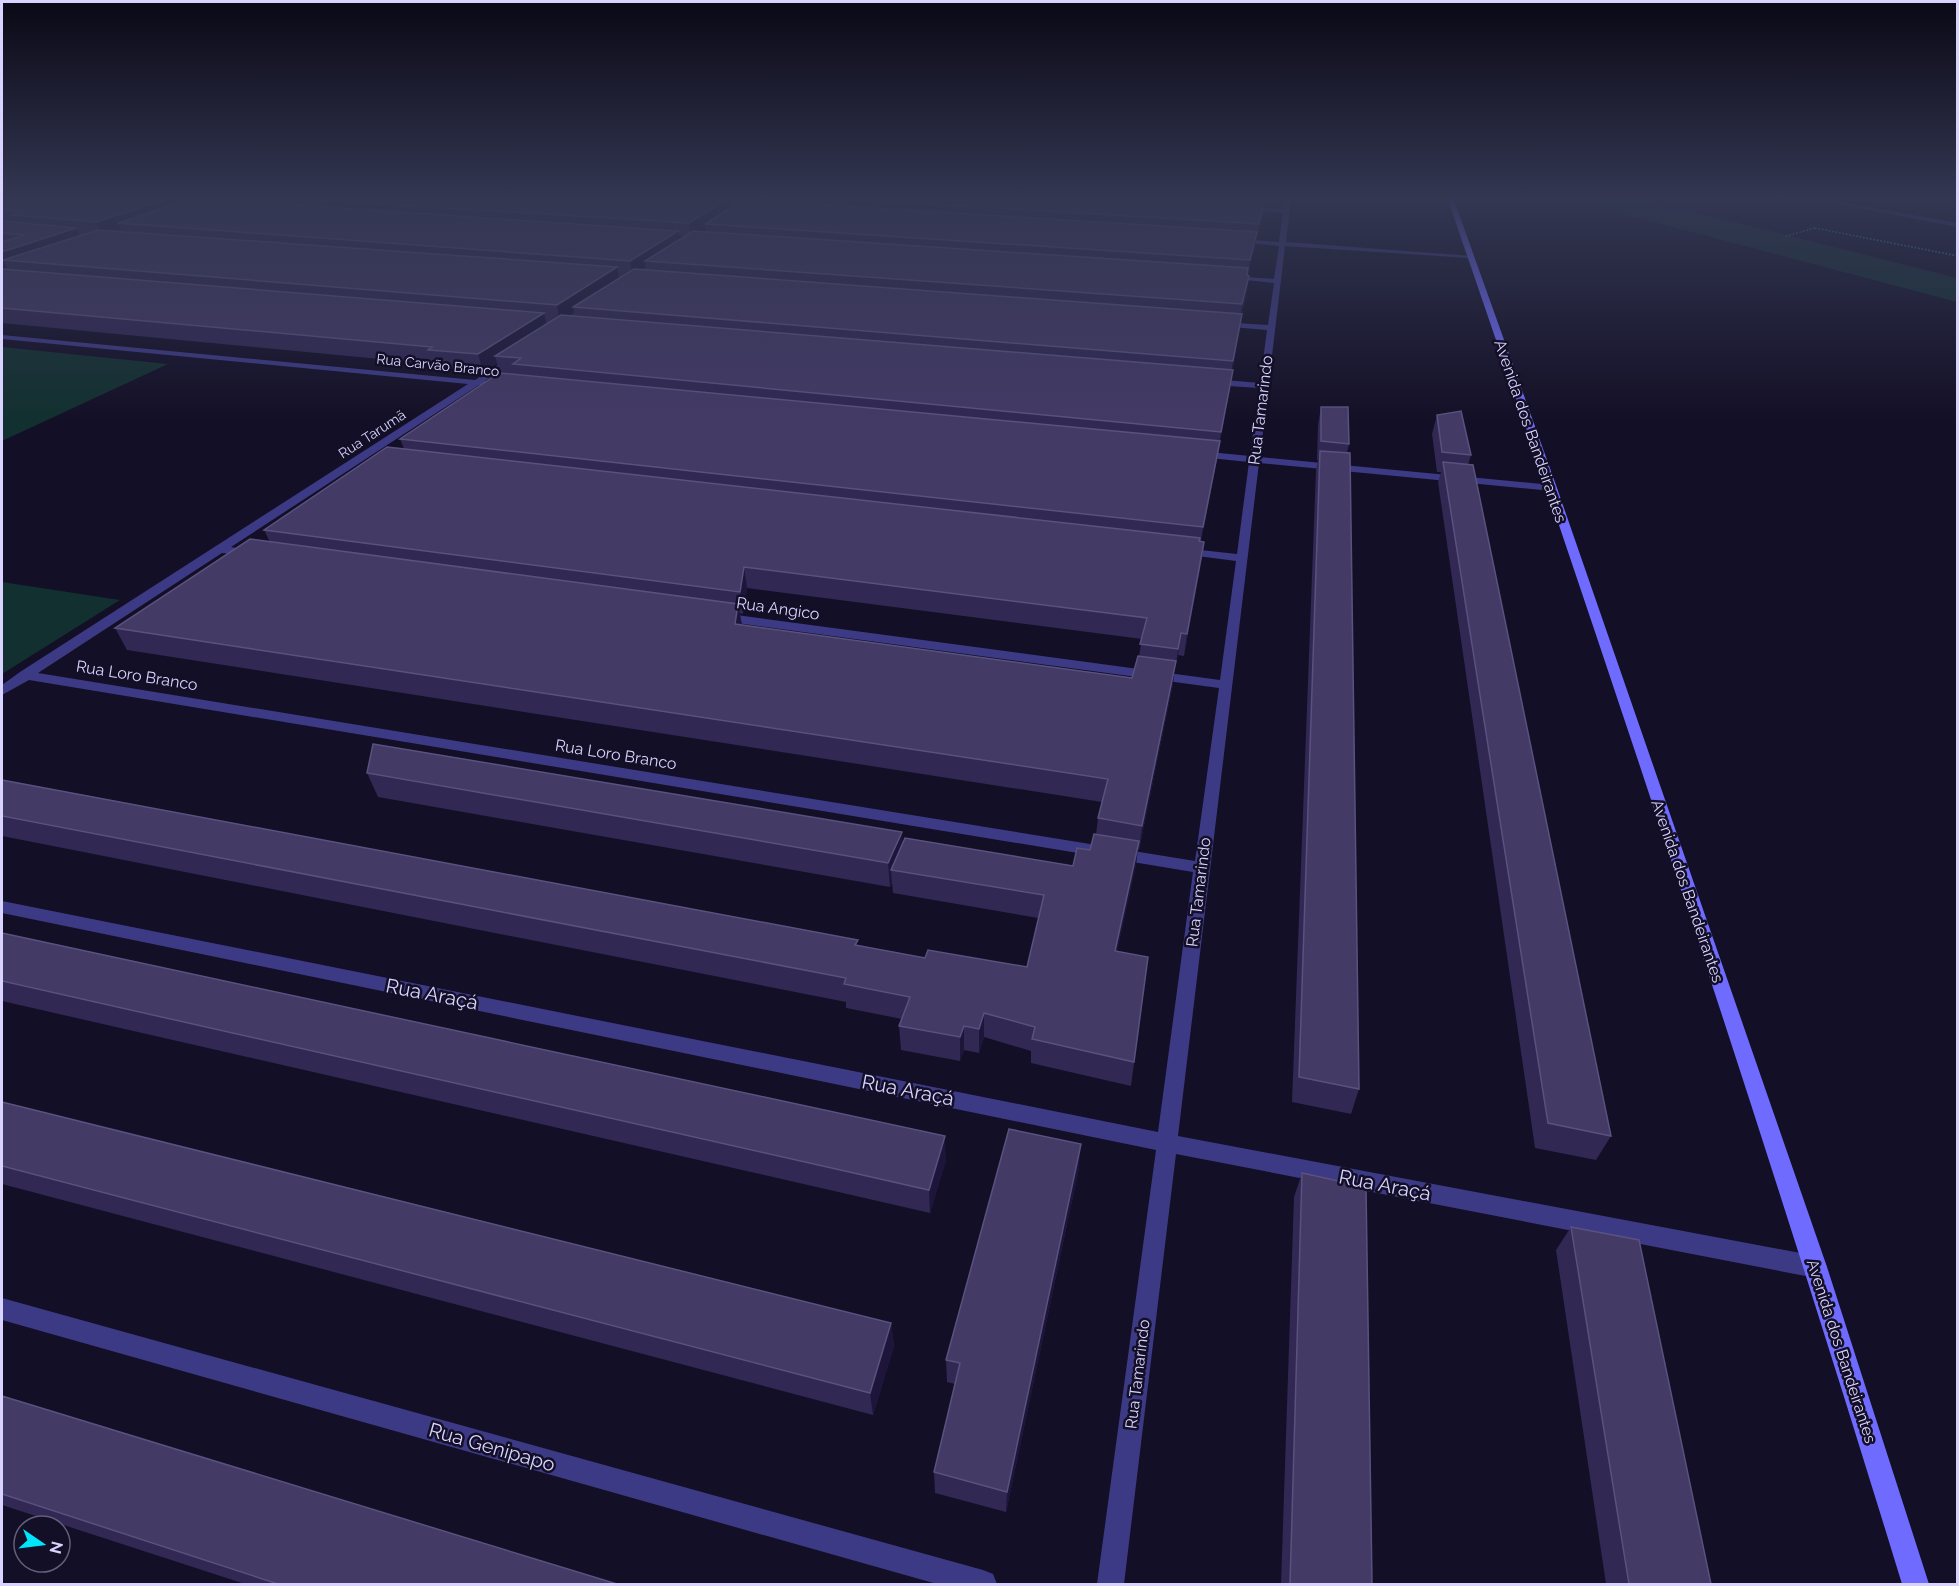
<svg xmlns="http://www.w3.org/2000/svg" width="1959" height="1586" font-family="Raleway,sans-serif">
<style>
.green{fill:#12302f}
.lines{fill:none;stroke-linecap:round;stroke-linejoin:round}
.path{stroke:#2fb8b0;stroke-width:1.5;stroke-dasharray:1.5 2;stroke-linecap:butt}
.street{fill:#3d3a85;fill-rule:evenodd}
.secondary{fill:#6f6bff;fill-rule:evenodd}
.wall{fill:#312854;fill-rule:evenodd}
.shaded-wall{fill:#1d163a}
.building{fill:#433a66;stroke:#5a527e;stroke-width:1.5}
.labels{text-anchor:middle;stroke-width:5;stroke-linejoin:round;paint-order:stroke}
.far-street-label{font-size:14px;fill:#d9d4ff;stroke:#130f26}
.street-label{font-size:16px;fill:#d9d4ff;stroke:#130f26}
.near-street-label{font-size:20px;fill:#d9d4ff;stroke:#130f26}
</style>
<rect width="100%" height="100%" fill="#130f26"/>
<path class="green" d="M1571,200H1647L1957,278V302Z
M2,347L168,364L2,441Z
M2,582L120,600L2,674Z"/>
<g class="lines">
<path class="path" d="M1815,228L1958,256
M1786,236L1815,228"/>
<path class="street" d="M7,200H14L2,208V204Z
M1285,200H1291L1286,242L1472,256L1469,258L1285,246L1260,457L1552,485L1557,488L1552,491L1259,463L1178,1136L1816,1256L1824,1259L1827,1267L1824,1275L1816,1278L1176,1154L1124,1584H1097L1156,1150L2,913V901L1158,1132L1193,872L29,680L2,695V685L20,672L468,384L2,339V335L475,380L513,355L520,357L485,381L507,383V387L479,385L231,547L257,552V556L222,553L38,673L1195,861L1219,688L722,621L716,617L722,613L1220,680L1236,561L1182,554L1176,551L1182,548L1237,554L1249,462L1199,457L1194,454L1199,451L1250,456L1259,388L1213,385L1209,382L1213,379L1260,383L1267,330L1220,326L1216,324L1220,322L1268,325L1274,283L1226,278L1230,276L1274,279L1279,246L1233,241L1236,239L1279,242L1283,213L1241,208L1244,206L1284,209Z
M1817,200H1829L1958,223V227Z
M2,1298L983,1570L993,1574L997,1584H937L2,1320Z"/>
<path class="secondary" d="M1448,200H1454L1557,488L1827,1267L1929,1584H1902C1760,1120 1606,659 1448,200Z"/>
</g>
<path class="wall" d="M20,200H749L755,201V200H1266L1257,238H1256L1248,275L1247,291L1242,314L1232,370L1230,388L1201,541L1204,542L1201,563L1184,656L1178,655L1174,672L1173,684L1139,850L1138,849L1136,865L1117,951L1148,957L1131,1086L1031,1063V1051L984,1037L979,1053L964,1050L960,1061L901,1050L899,1026L902,1019L846,1008V1002L2,836V780L858,946L925,958L1027,967L1038,918L893,893L892,883L890,887L378,797L367,773L1073,866L1090,850L1096,834L1098,818L1102,802L127,650L115,628L270,542L264,530L404,449L400,439L500,373L497,363L483,372L433,367L432,364L2,323V221L3,222L2,218V205ZM729,204H736L730,208ZM705,228L706,232L700,231ZM679,236H685L679,240ZM747,588L1142,639L1139,656L1132,678L742,625L740,613L743,614Z
M1321,407L1349,444L1347,453L1359,1089L1351,1114L1292,1102L1316,470L1318,460H1317L1318,425Z
M1437,415L1471,455L1468,465L1611,1136L1596,1160L1535,1148L1438,482L1441,472H1437L1432,434Z
M2,933L946,1160L930,1213L2,1001Z
M2,1102L891,1323L894,1346L873,1415L2,1184Z
M1079,1168L1006,1512L935,1493L934,1472L955,1384L947,1382L946,1360Z
M1302,1173L1372,1584H1281L1294,1197Z
M1571,1227L1711,1584H1606L1556,1250Z
M2,1396L617,1584H245L2,1505Z"/>
<path class="shaded-wall" d="M164,200H174L178,210L118,223L121,230L103,236L96,222Z
M726,200H729L730,212L705,224V228L691,237L689,223Z
M1265,200L1263,214L1257,238L1259,224Z
M76,228L83,242L3,260L7,268L2,270V252Z
M678,231L680,245L645,261L646,267L632,276L630,261Z
M1257,232L1255,247L1248,275L1250,260Z
M617,267L620,283L573,307L574,313L560,322L557,305Z
M1249,276L1247,291L1240,321L1242,304Z
M544,313L548,330L495,356L497,363L483,372L478,354Z
M1242,314L1240,330L1231,378L1233,361Z
M1233,370L1230,388L1219,451L1221,432Z
M1220,441L1217,460L1200,548L1203,527Z
M1204,542L1201,563L1184,656L1187,634Z
M744,567L747,588L743,614L740,592Z
M738,604L742,626L735,624Z
M1181,633L1178,655L1175,672L1178,649Z
M1176,661L1173,684L1139,850L1142,826Z
M902,832L904,856L891,870L892,883L890,887L888,863Z
M1139,841L1136,865L1112,975L1115,951Z
M984,1013V1037L979,1053V1029Z
M964,1026V1050L960,1061V1037Z
M945,1136L946,1160L930,1213L929,1190Z
M1081,1144L1079,1168L1006,1512L1007,1492Z
M891,1323L894,1346L873,1415L870,1393Z"/>
<path class="building" d="M20,200H164L96,222L11,215L24,211L2,210V205Z
M185,200H219L678,231L630,261L118,223Z
M318,200H726L689,223Z
M743,200L1257,232L1250,260L705,224Z
M865,200H1265L1259,224Z
M2,221L76,228L2,252V242L25,235L2,233Z
M98,230L617,267L557,305L3,260Z
M693,231L1248,268L1247,275L1249,276L1242,304L645,261Z
M2,269L544,313L478,354L428,350L432,347L2,308Z
M634,269L1242,314L1233,361L573,307Z
M561,315L1233,370L1221,432L513,364L521,358L495,356Z
M499,373L1220,441L1203,527L400,439Z
M1321,407H1348L1349,444L1321,441Z
M1461,411L1471,455L1442,452L1437,415Z
M387,447L1200,538L1199,541L1204,542L1187,634L1181,633L1178,649L1140,644L1147,618L744,567L740,592L264,530Z
M1320,451L1350,453L1359,1089L1299,1077Z
M1443,462L1473,465L1611,1136L1548,1123Z
M250,539L738,604L735,624L1132,678L1138,656L1176,661L1142,826L1098,818L1108,779L115,628Z
M373,744L902,832L888,863L367,773Z
M2,780L858,940L855,945L925,958L928,950L1027,967L1044,895L891,870L905,838L1073,866L1077,848L1090,850L1094,834L1139,841L1115,951L1148,957L1134,1062L1032,1039L1035,1027L984,1013L979,1029L964,1026L960,1037L899,1026L910,997L844,984L846,978L2,816Z
M2,933L945,1136L929,1190L2,981Z
M2,1102L891,1323L870,1393L2,1166Z
M1009,1129L1081,1144L1007,1492L934,1472L960,1363L946,1360Z
M1302,1173L1366,1187L1372,1584H1290Z
M1571,1227L1639,1240L1711,1584H1629Z
M2,1396L617,1584H278L2,1494Z"/>
<linearGradient id="sky" x2="0" y2="1"><stop stop-color="#0a0815"/><stop offset="0.47" stop-color="#333752"/><stop offset="1" stop-color="#333752" stop-opacity="0"/></linearGradient>
<rect width="1959" height="422" fill="url(#sky)"/>
<g class="labels">
<g class="far-street-label">
<text transform="translate(438 365) rotate(6)" y="5">Rua Carvão Branco</text>
<text transform="translate(372 434) rotate(-33)" y="5">Rua Tarumã</text>
</g>
<g class="street-label">
<text transform="translate(1260 410) rotate(-83)" y="6">Rua Tamarindo</text>
<text transform="translate(1531 431) rotate(71)" y="6">Avenida dos Bandeirantes</text>
<text transform="translate(778 608) rotate(8)" y="6">Rua Angico</text>
<text transform="translate(137 675) rotate(9)" y="6">Rua Loro Branco</text>
<text transform="translate(616 754) rotate(9)" y="6">Rua Loro Branco</text>
<text transform="translate(1688 891) rotate(71)" y="6">Avenida dos Bandeirantes</text>
<text transform="translate(1198 892) rotate(-83)" y="6">Rua Tamarindo</text>
<text transform="translate(1842 1351) rotate(72)" y="6">Avenida dos Bandeirantes</text>
<text transform="translate(1137 1374) rotate(-83)" y="6">Rua Tamarindo</text>
</g>
<g class="near-street-label">
<text transform="translate(432 994) rotate(11)" y="7">Rua Araçá</text>
<text transform="translate(908 1090) rotate(11)" y="7">Rua Araçá</text>
<text transform="translate(1385 1185) rotate(11)" y="7">Rua Araçá</text>
<text transform="translate(492 1447) rotate(16)" y="7">Rua Genipapo</text>
</g>
</g>
<rect width="1959" height="1586" fill="none" stroke="#d9d4ff" stroke-width="6"/>
<g transform="translate(42 1544) rotate(104)"><circle r="28" fill="#130f26" stroke="#625e7d" stroke-width="1.5"/>
<path d="M0-4.5L10 22L0 15L-10 22Z" fill="#00e5ff"/>
<text y="-9" font-size="16" font-weight="bold" text-anchor="middle" fill="#d9d4ff">N</text>
</g>
</svg>
